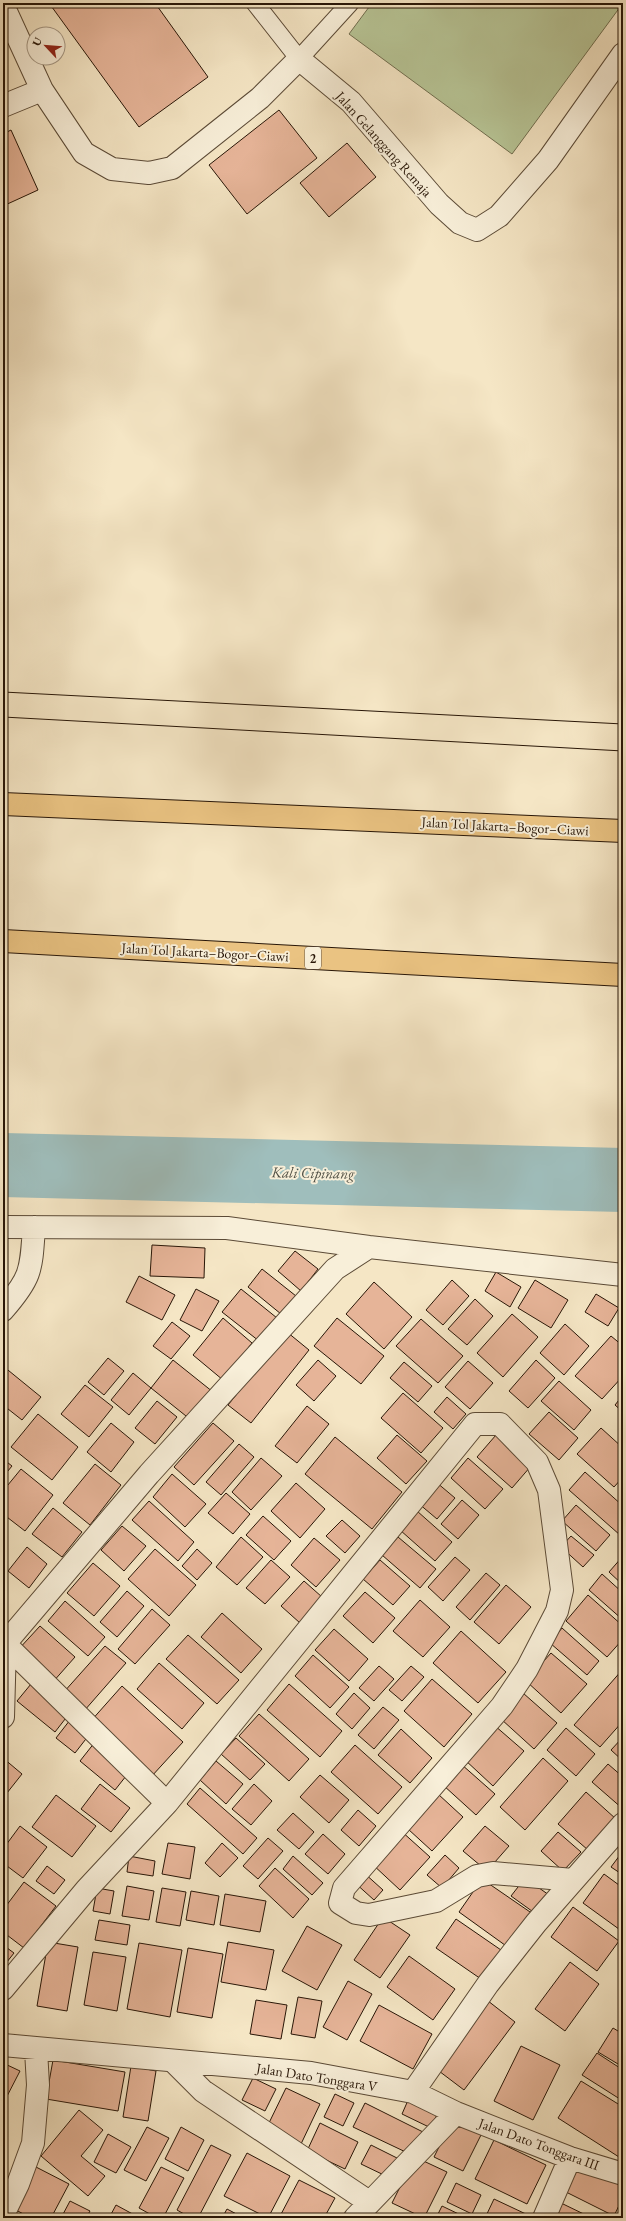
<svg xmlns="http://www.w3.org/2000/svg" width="626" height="2221" font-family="'EB Garamond',serif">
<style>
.green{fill:#b8c697;stroke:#706e4f}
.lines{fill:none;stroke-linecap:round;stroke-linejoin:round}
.river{stroke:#9fbebc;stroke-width:64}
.building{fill:#e6b498;stroke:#281607}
.lane-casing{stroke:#5b4a36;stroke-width:19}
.street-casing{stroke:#5b4a36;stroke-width:24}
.highway-casing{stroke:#281607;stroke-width:24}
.lane{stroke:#f8efd9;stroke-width:17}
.street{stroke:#f8efd9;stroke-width:22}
.highway{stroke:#eac382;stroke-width:22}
.tram{stroke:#281607;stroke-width:1}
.labels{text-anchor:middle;stroke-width:4;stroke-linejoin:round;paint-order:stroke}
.shield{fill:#f8efd9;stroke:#665746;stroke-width:1}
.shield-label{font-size:13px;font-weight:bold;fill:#281607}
.street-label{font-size:14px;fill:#281607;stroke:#f8efd9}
.water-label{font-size:15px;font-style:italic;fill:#525146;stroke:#f8efd9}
</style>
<rect width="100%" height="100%" fill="#f5e6c5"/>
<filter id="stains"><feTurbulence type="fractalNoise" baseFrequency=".005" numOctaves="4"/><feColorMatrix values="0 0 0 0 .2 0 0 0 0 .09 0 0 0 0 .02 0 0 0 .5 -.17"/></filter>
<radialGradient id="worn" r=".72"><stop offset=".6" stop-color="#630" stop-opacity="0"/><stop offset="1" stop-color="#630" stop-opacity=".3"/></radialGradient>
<path class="green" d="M372,3H623L512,154L349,34Z"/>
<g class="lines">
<path class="river" d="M3,1165L623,1180"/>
</g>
<path class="building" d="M49,3H155L208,77L139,127Z
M279,110L317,158L247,214L209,165Z
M11,130L38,190L3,206V134Z
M347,143L376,177L329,217L300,183Z
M152,1245L205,1248L204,1278L150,1276Z
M295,1251L318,1269L301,1291L278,1271Z
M262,1269L296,1296L281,1314L248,1287Z
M496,1272L521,1287L510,1307L485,1291Z
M139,1276L175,1295L162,1320L126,1302Z
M452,1280L469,1296L443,1325L426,1310Z
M535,1280L568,1300L551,1328L518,1308Z
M374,1282L412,1317L384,1349L346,1314Z
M196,1289L219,1301L202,1331L180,1320Z
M241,1289L277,1318L259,1341L222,1312Z
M596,1294L619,1308L608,1326L585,1312Z
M475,1299L493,1316L467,1345L448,1329Z
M512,1314L538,1337L503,1377L477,1353Z
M223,1318L252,1343L223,1380L193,1355Z
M337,1318L384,1356L361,1384L314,1346Z
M421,1319L463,1356L438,1383L396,1346Z
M172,1322L190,1336L171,1359L153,1346Z
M565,1324L589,1346L564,1375L540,1353Z
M287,1332L309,1350L251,1423L228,1405Z
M611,1336L623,1346V1376L602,1399L575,1376Z
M108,1358L124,1371L104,1395L88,1382Z
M173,1360L213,1392L191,1420L151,1388Z
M318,1360L336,1376L314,1401L296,1385Z
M536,1360L555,1378L528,1408L509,1391Z
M468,1361L493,1383L470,1409L445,1387Z
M404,1362L432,1386L418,1402L390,1378Z
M3,1366L41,1397L22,1420L3,1405Z
M133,1373L151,1388L129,1415L111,1400Z
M559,1381L591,1410L574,1430L541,1401Z
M85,1385L113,1407L89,1437L61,1414Z
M403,1393L443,1428L421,1453L381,1418Z
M623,1395V1412L615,1405Z
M447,1397L466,1414L453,1429L434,1412Z
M157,1401L177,1417L155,1444L135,1428Z
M307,1406L329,1424L297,1463L275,1446Z
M549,1412L578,1438L559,1460L529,1434Z
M38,1414L78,1447L52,1480L11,1447Z
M111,1423L134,1442L111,1472L87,1452Z
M213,1423L234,1441L194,1485L174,1467Z
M601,1428L623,1448V1477L614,1487L577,1454Z
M397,1435L427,1461L406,1484L377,1458Z
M496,1435L531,1466L512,1488L477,1457Z
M335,1437L402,1492L372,1529L305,1474Z
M239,1444L254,1457L221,1495L206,1482Z
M261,1458L282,1476L251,1510L232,1492Z
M468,1458L503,1489L485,1509L451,1478Z
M3,1459L12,1466L3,1477Z
M95,1464L121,1485L90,1525L63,1503Z
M21,1469L53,1495L25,1531L3,1514V1491Z
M585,1472L623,1506V1532L620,1535L569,1490Z
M172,1474L206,1504L185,1527L153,1497Z
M436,1482L455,1498L437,1519L418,1503Z
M296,1483L325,1509L300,1538L271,1511Z
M226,1493L250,1514L233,1534L208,1513Z
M462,1500L479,1515L458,1539L441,1524Z
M149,1501L194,1542L178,1561L132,1520Z
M576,1505L610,1535L596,1551L562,1521Z
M53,1508L82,1532L62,1557L32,1534Z
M417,1511L452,1542L435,1561L400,1530Z
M263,1516L291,1541L274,1560L246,1535Z
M342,1520L360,1536L345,1553L326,1536Z
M122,1526L146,1546L124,1571L101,1550Z
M571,1536L594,1555L583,1567L561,1547Z
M241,1537L263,1557L237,1585L216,1567Z
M398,1537L436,1569L420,1588L382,1555Z
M314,1538L340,1560L316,1587L291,1565Z
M27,1547L47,1564L29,1588L8,1571Z
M155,1549L196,1585L169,1616L128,1579Z
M197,1549L212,1563L197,1580L182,1566Z
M623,1556V1585L609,1572Z
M455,1557L470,1570L443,1601L428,1587Z
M271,1560L290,1577L265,1604L246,1588Z
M380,1560L410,1586L393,1605L363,1579Z
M93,1563L120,1586L94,1616L67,1593Z
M486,1573L500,1585L470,1620L456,1607Z
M602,1574L623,1593V1620L589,1590Z
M304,1581L322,1597L300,1623L281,1606Z
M506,1585L531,1607L499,1644L474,1622Z
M127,1591L144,1606L117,1637L100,1622Z
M365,1592L395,1618L373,1643L343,1616Z
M588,1595L623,1626V1639L607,1657L566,1621Z
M420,1600L450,1627L423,1657L393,1631Z
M65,1601L105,1637L88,1656L48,1621Z
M152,1609L170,1625L135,1664L118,1649Z
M222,1613L262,1649L241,1673L201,1637Z
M40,1626L75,1657L52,1683L17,1651Z
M562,1628L599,1661L587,1675L550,1643Z
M334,1629L368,1659L349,1681L315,1650Z
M461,1631L506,1672L478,1703L433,1663Z
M188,1635L239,1680L217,1704L166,1659Z
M105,1646L126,1663L84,1711L63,1693Z
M551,1653L587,1684L561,1713L526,1681Z
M313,1655L349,1687L330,1708L295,1676Z
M159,1663L204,1703L182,1729L137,1689Z
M379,1666L394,1679L374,1701L359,1688Z
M411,1666L424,1677L402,1701L389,1690Z
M623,1669V1721L600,1747L574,1725Z
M432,1679L472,1714L444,1747L404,1711Z
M31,1684L69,1714L55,1732L17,1701Z
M289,1684L342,1731L320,1757L267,1710Z
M122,1686L183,1742L151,1777L90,1722Z
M354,1693L370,1708L352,1729L336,1714Z
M523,1693L557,1723L534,1749L501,1719Z
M383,1707L399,1720L374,1749L358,1735Z
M259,1714L309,1759L289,1781L239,1736Z
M70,1720L89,1735L75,1753L56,1738Z
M494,1725L524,1751L493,1786L464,1759Z
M566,1728L595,1754L576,1776L547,1750Z
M401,1729L432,1758L410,1783L378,1755Z
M623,1737V1761L611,1750Z
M236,1738L265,1764L250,1780L221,1754Z
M95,1742L130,1771L115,1790L80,1761Z
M355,1745L402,1787L378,1814L331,1772Z
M3,1758L22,1774L3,1798Z
M543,1758L568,1781L525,1830L500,1807Z
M216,1761L243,1784L226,1804L200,1780Z
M461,1764L495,1794L476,1815L443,1785Z
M608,1764L623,1777V1809L592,1782Z
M320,1775L349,1800L329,1823L300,1797Z
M100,1784L130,1808L111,1832L81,1809Z
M254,1784L272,1801L251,1825L232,1809Z
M200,1788L257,1838L243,1854L187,1804Z
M586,1792L616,1819L588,1850L558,1824Z
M438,1794L463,1817L432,1851L408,1829Z
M56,1795L96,1826L72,1857L32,1827Z
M358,1810L376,1826L359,1846L341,1830Z
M293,1813L314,1832L299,1849L277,1830Z
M20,1826L47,1847L23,1878L3,1863V1849Z
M485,1826L509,1846L487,1871L463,1851Z
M400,1830L430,1857L400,1890L371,1863Z
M558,1832L581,1852L563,1871L541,1851Z
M323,1834L345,1854L328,1874L305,1854Z
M268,1838L283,1851L258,1879L243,1866Z
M168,1843L195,1847L190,1879L162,1874Z
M222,1843L238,1858L220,1877L205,1863Z
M623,1851V1875L611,1867Z
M445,1855L459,1868L442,1888L427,1875Z
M129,1856L155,1861L153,1876L127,1872Z
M293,1856L323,1883L312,1895L283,1869Z
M47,1866L65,1880L54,1894L36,1881Z
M275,1868L309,1899L293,1918L259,1886Z
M363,1872L383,1890L374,1900L354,1882Z
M604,1874L623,1888V1932L583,1903Z
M525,1878L549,1895L536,1914L511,1896Z
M482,1879L533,1914L509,1948L459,1912Z
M24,1882L56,1906L24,1948L3,1932V1910Z
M127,1886L154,1891L149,1920L122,1916Z
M97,1888L114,1891L110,1914L93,1911Z
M162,1888L186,1892L180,1926L156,1922Z
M191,1891L219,1896L214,1925L186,1920Z
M225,1894L266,1901L260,1932L220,1925Z
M573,1907L619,1941L597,1971L551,1937Z
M383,1917L410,1935L380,1978L354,1960Z
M456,1919L501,1950L481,1979L436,1948Z
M99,1920L130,1925L127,1945L95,1940Z
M307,1926L342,1945L317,1990L282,1971Z
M48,1942L78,1947L67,2011L37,2006Z
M228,1942L274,1950L266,1990L221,1982Z
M139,1943L182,1950L170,2017L127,2009Z
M3,1945L14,1953L3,1967Z
M188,1948L223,1954L212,2018L177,2012Z
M93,1952L126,1957L117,2011L84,2005Z
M409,1956L455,1989L433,2020L387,1987Z
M570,1962L599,1984L565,2031L535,2009Z
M348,1981L372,1994L347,2040L323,2027Z
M298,1997L322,2001L315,2038L291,2034Z
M483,1997L515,2022L464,2090L431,2065Z
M256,2000L287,2005L281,2039L250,2034Z
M379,2005L432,2034L413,2069L360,2041Z
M613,2028L623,2034V2067L598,2052Z
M521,2046L560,2065L533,2120L494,2101Z
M597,2053L623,2070V2101L582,2075Z
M53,2060L125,2072L118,2111L46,2099Z
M3,2063L20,2071L3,2104Z
M131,2066L156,2071L148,2121L123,2117Z
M253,2078L276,2089L265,2111L242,2100Z
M581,2081L623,2107V2151L619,2157L558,2118Z
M286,2088L320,2104L301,2144L267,2127Z
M335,2094L354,2103L343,2126L324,2117Z
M409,2098L438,2112L431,2128L402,2114Z
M365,2103L423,2132L412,2155L353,2127Z
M79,2110L103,2130L81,2156L105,2176L88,2196L41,2156Z
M454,2117L483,2131L463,2171L434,2157Z
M320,2123L358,2142L345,2169L307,2151Z
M147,2127L169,2138L146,2181L124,2170Z
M181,2127L204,2140L188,2171L165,2159Z
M108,2134L131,2147L116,2173L94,2162Z
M494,2140L546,2165L527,2204L475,2179Z
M211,2145L231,2155L198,2218H191L177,2210Z
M371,2145L397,2158L388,2177L361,2164Z
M247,2153L290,2176L268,2218L224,2196Z
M415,2157L447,2172L424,2218L392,2203Z
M580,2165L623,2186V2197L614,2216L566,2192Z
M36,2167L69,2184L51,2218H31L14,2209Z
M161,2167L184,2178L163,2218H157L139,2208Z
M299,2180L335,2198L324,2218H279Z
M456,2183L481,2195L472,2214L447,2202Z
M494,2199L528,2215L527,2218H485Z
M70,2201L90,2211L86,2218H61Z
M561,2203L592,2218H555Z
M116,2205L140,2218H109Z
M442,2206L467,2218H436Z
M227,2209L244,2218H222Z"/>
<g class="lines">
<g class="lane-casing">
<path id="lane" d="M255,3L299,59L350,3"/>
</g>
<g class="street-casing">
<path id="street" d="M3,5L42,90L84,153L112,169L149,173L172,168L260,98L299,59L351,102L439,204L460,223L477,230L499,216L548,160L623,54
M3,106L42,90
M3,1227L227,1228L369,1247L623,1275
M3,1310C32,1277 31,1270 34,1227
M5,1644L167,1803
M3,1646L149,1474L335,1269L369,1247
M3,1717L5,1644
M3,1989L86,1890L167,1803L475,1424H500L537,1462L549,1490L562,1590L557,1611L527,1669L502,1706L344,1888L340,1903L356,1913L369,1915L436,1901L477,1876L493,1873L573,1880
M3,2045L311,2073L413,2092L456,2113L570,2158L623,2174
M173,2061L203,2091L369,2202
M413,2092L488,1984L536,1923L623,1824
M3,2215L18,2184L33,2143L38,2085L36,2050
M355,2218L456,2113
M544,2218L570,2158"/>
</g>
<g class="highway-casing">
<path id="highway" d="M3,804L623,831
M3,941L623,975"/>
</g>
<use href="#lane" class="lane"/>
<use href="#street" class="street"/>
<use href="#highway" class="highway"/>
<path class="tram" d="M3,692L623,724
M3,717L623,751"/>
</g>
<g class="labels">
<rect class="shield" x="305" y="947" width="16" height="22" rx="3"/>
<g class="shield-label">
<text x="313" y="963">2</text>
</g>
<g class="street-label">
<text transform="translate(384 144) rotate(48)" y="5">Jalan Gelanggang Remaja</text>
<text transform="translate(505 826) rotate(3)" y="5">Jalan Tol Jakarta–Bogor–Ciawi</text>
<text transform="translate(205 952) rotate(3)" y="5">Jalan Tol Jakarta–Bogor–Ciawi</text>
<text transform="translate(317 2077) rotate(9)" y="5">Jalan Dato Tonggara V</text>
<text transform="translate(539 2144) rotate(20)" y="5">Jalan Dato Tonggara III</text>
</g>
<g class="water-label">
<text transform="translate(313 1173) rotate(1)" y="5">Kali Cipinang</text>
</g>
</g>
<rect width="626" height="2221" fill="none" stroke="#f5e6c5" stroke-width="16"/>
<rect x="4" y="4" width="618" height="2213" fill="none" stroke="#281607" stroke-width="2"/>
<rect x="8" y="8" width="610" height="2205" fill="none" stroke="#281607"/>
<g transform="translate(46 46) rotate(296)"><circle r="19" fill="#f8efd9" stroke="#a59885"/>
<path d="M0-3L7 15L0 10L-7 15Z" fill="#8f2418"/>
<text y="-6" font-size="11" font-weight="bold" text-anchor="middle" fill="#281607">U</text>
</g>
<rect width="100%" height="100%" filter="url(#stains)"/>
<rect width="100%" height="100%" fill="url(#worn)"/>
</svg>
